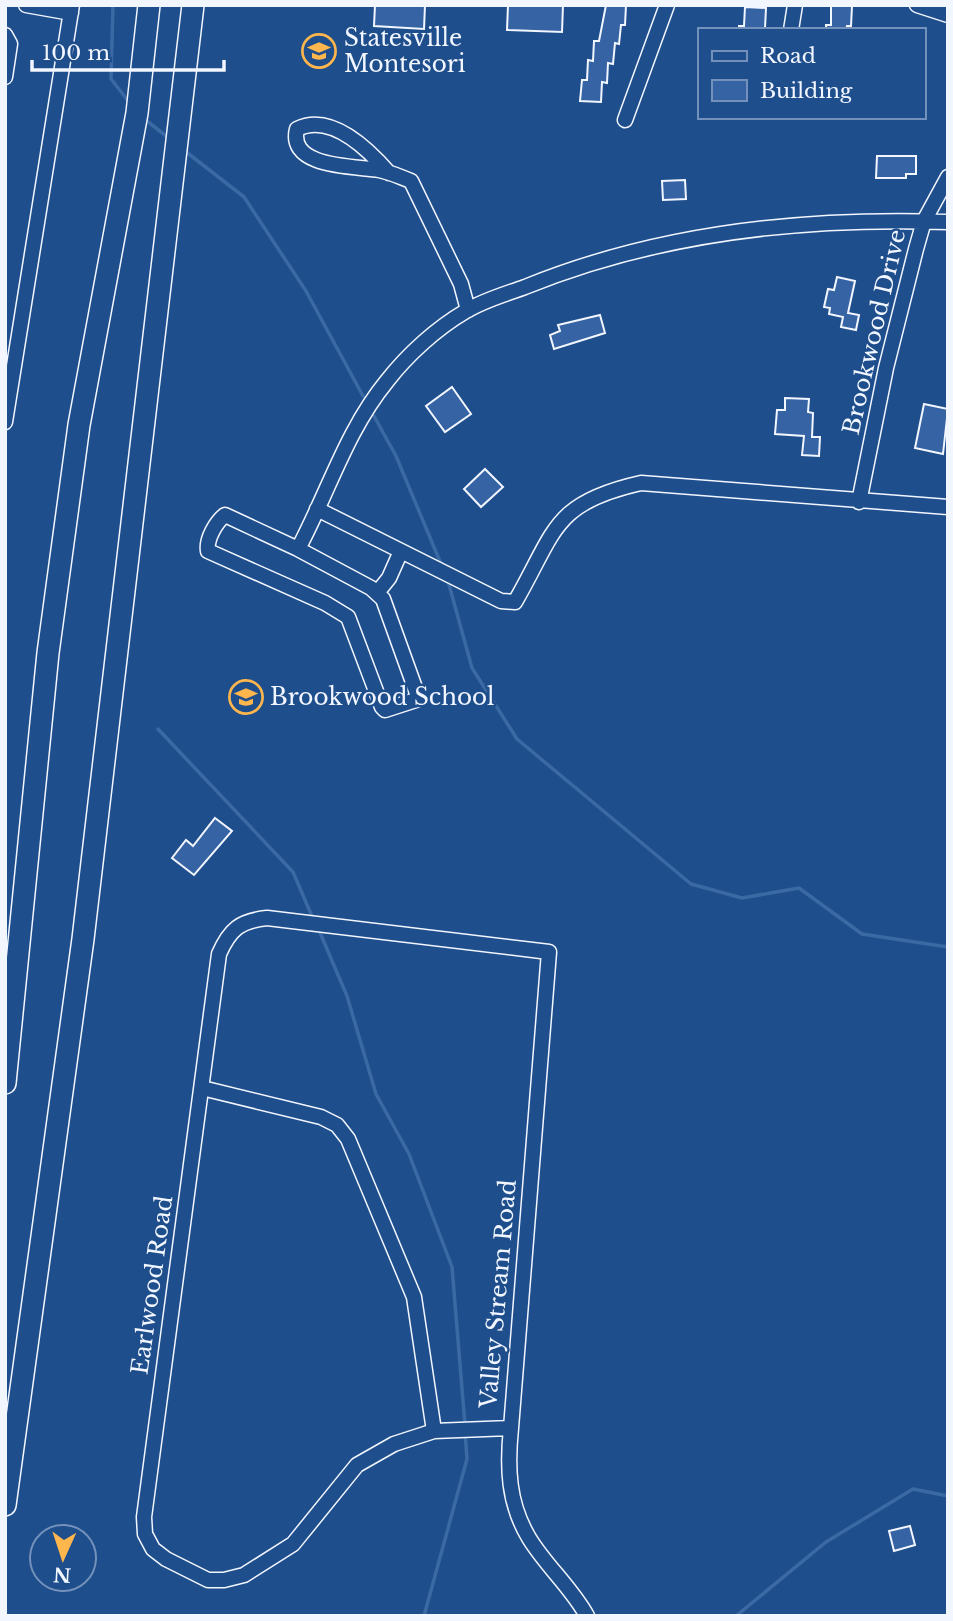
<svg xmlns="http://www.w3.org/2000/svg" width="953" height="1621" font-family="'Libre Baskerville',serif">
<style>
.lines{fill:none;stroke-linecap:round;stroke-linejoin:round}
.stream{stroke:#3b69a3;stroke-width:3.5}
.building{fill:#3563a3;stroke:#f2f6ff;stroke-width:2}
.minor-casing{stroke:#f2f6ff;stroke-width:17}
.highway-casing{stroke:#f2f6ff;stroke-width:24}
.minor{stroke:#1f4e8c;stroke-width:14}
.highway{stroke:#1f4e8c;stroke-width:21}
.labels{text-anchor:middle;stroke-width:5;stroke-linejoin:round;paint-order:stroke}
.poi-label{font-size:23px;fill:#f2f6ff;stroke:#1f4e8c;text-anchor:start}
.street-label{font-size:23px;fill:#f2f6ff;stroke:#1f4e8c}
</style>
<rect width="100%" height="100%" fill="#1f4e8c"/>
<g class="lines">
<path class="stream" d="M113,5L111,79L129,102
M143,118L170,139
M185,151L244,197L306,291L363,396
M374,416L396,456L441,564
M448,581L472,668L517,739L691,884L742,898L799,888L862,934L948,947
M158,729L293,872L314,921
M318,928L347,996L376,1094L409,1154L452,1267L465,1425
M424,1616L467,1459L465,1432
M736,1616L826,1542L913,1489L948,1496"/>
</g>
<path class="building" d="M375,5H425L424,29L374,26Z
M508,5H563L562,32L507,30Z
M606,5H626L625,25H621L619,44L615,43L613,64L608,63L607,83L602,82L601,102L580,101L582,80H587L588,60L593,61L594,41H599Z
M831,5L852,6L851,26H847L846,30H826V25H831Z
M745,7L766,8L765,28L739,30V26H744Z
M877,156H916V174H906V178H876Z
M685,180L686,199L663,200L662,181Z
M837,277L855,281L848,313L859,315L856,330L841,327L843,317L829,314L830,308L824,307L828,289L834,290Z
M600,315L605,333L554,349L550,335L560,331L558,325Z
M452,387L471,414L445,432L426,406Z
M785,398L809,399L808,412L813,413L812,437H820L819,456L802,455L804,436L775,434L777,410H785Z
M924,404L948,409L943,454L915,448Z
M485,469L503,487L481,507L464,489Z
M215,818L232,831L194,875L172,858L186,840L193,846Z
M910,1526L915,1545L894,1551L889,1531Z"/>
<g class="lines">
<g class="minor-casing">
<path id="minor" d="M26,5L71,13
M917,5L948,15
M791,30L795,5
M5,35L10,44L5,77
M625,120L667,5
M389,173C369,150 331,112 297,129C287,169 358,166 379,170C390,172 400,177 411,181L461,284L468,310
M5,422L72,5
M859,502L886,368L916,249L924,221L948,177
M317,509L501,601L515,602C556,531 552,503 641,483L948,507
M298,549L371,588L383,599L419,699L385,710L382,707L348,617L325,603L208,551C206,539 216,522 225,515L298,549C328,493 346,431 387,381C408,354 437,328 466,311C484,300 506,294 525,287C660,232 804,217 948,222
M377,593L389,578L401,551
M202,1088L321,1117L337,1125L348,1139L414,1297L434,1431
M511,1428L434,1431L394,1444L357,1465L293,1544L244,1575L224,1580H208L166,1559L153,1549L145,1534L144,1517L219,954C230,929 240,921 267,918L549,952L511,1428C507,1467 508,1503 529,1538C546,1566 571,1587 587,1616"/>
</g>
<g class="highway-casing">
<path id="highway" d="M5,1083L48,653L79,425L137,113L149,5
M5,1505L83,939L193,5"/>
</g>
<use href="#minor" class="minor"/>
<use href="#highway" class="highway"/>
</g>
<defs>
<g id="school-ring" transform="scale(1.75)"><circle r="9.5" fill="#1f4e8c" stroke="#ffb74d" stroke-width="1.5"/><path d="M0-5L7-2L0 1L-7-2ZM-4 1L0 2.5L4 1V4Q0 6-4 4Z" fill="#ffb74d"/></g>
</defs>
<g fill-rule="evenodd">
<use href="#school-ring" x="319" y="51"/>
<use href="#school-ring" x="246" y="697"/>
</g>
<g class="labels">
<g class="poi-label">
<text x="344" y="46">Statesville<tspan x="344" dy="26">Montesori</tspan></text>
<text x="270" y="705">Brookwood School</text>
</g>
<g class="street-label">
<text transform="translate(874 332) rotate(-77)" y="8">Brookwood Drive</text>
<text transform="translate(152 1285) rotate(-82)" y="8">Earlwood Road</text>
<text transform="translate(498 1294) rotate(-85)" y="8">Valley Stream Road</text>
</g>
</g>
<rect width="953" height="1621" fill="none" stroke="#f2f6ff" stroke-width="14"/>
<rect x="698" y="28" width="228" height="91" fill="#1f4e8c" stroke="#7391ba" stroke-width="2"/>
<rect x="712" y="51" width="35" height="10" fill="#1f4e8c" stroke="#7391ba" stroke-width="2"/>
<text x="760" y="63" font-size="21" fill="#f2f6ff">Road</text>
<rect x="712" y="80" width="35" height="21" fill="#3563a3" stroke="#7391ba" stroke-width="2"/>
<text x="760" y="98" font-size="21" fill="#f2f6ff">Building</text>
<g transform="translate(63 1558) rotate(183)"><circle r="33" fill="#1f4e8c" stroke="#7391ba" stroke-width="2"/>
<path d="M0-5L12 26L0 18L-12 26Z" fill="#ffb74d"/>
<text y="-10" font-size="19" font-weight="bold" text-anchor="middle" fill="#f2f6ff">N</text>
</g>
<path d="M32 60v10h192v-10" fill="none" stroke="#f2f6ff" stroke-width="3.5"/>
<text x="42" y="60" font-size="21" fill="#f2f6ff" stroke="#1f4e8c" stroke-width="5" paint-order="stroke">100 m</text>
</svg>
